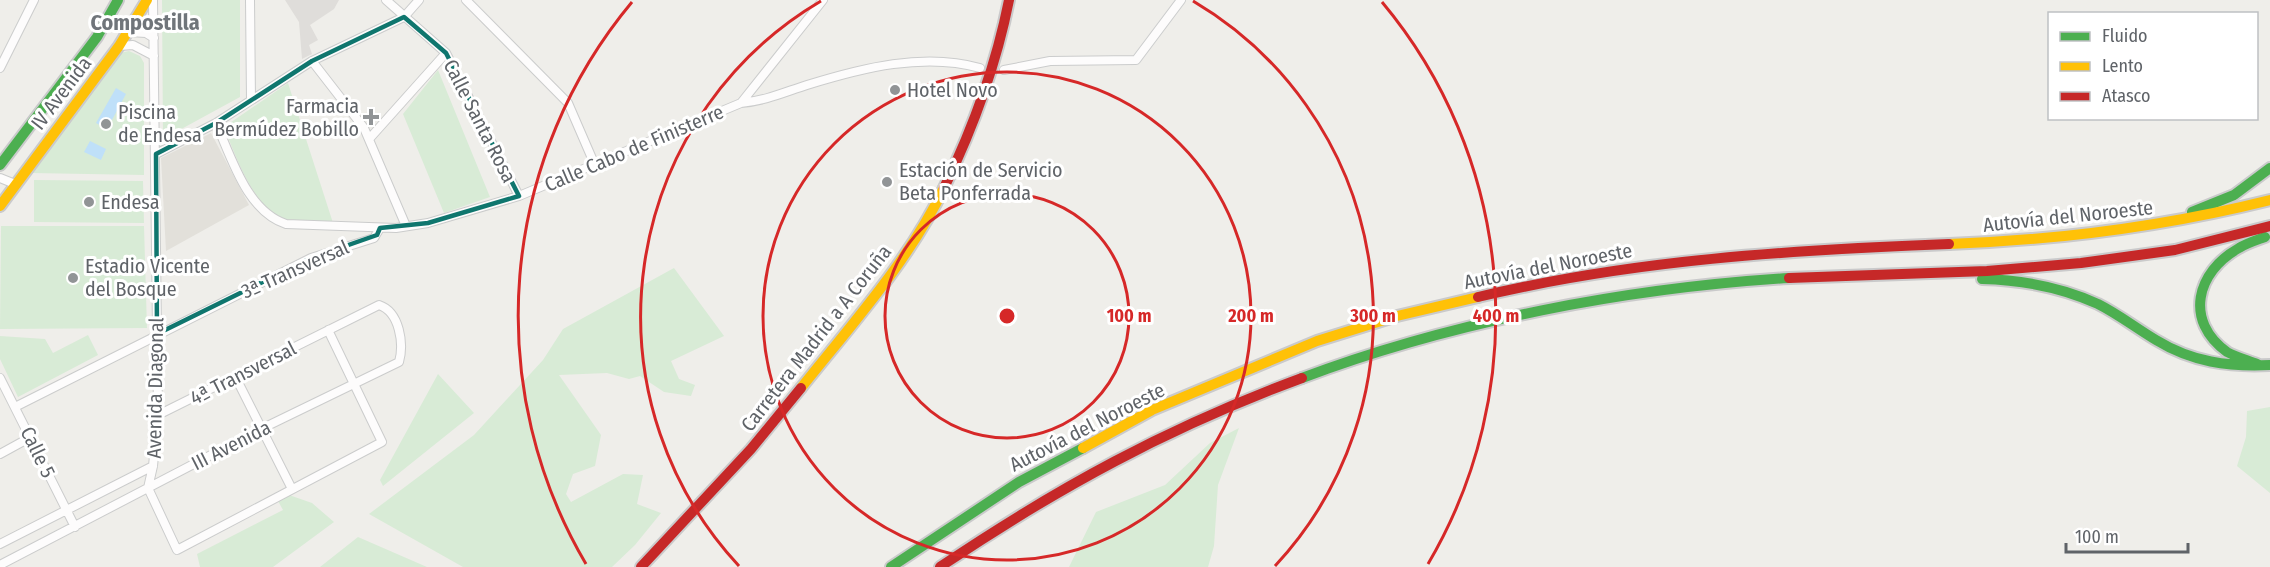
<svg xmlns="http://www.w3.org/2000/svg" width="2270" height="567" font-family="'Fira Sans Condensed',sans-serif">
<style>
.industrial{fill:#dfddda}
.education{fill:#e2e0da}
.green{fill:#d8ebd6}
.water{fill:#bfe0f9}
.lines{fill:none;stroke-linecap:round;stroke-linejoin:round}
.street-casing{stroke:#cbcccc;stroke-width:10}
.fast-casing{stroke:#cacacb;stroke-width:14}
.slow-casing{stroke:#cacacb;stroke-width:14}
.jam-casing{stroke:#cacacb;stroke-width:14}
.street{stroke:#fdfcfc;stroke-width:8}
.fast{stroke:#4caf50;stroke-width:10}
.slow{stroke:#ffc107;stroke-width:10}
.jam{stroke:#c62828;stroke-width:10}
.marked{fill:none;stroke:#0f766e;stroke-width:4.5;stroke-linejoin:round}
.ring{fill:none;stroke:#d62828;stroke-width:3}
.poi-dot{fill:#919496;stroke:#fff;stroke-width:2}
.labels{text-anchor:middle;stroke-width:6;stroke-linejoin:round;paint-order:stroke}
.poi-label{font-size:20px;fill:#5f6368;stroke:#fff;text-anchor:start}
.street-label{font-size:20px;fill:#5f6368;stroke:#fff}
.quarter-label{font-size:22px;font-weight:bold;fill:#70757a;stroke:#fff}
.centre{fill:#d62828;stroke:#fff;stroke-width:3}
.ring-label{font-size:18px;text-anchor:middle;font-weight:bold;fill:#d62828;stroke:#fff;stroke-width:6;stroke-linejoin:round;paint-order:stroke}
</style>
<rect width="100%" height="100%" fill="#efeeea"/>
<path class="industrial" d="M285,0H339L334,9L310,25L318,40L309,45L312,54L302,59L299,22Z"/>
<path class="education" d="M211,133L249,205L166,251L161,158Z"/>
<path class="green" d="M162,0H240V97L163,139Z
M129,51L140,56L144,63V175L31,173L112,63L120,53Z
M438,70L490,197L444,213L403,114Z
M288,83L333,223C318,222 301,224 287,220C255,213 235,154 224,127Z
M34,180L143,181L144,223L34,222Z
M1,226H144L147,328L0,329Z
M674,268L724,336L671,361L679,379L695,385L691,396L664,392L640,376L629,379L607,373L559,375L601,435L595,466L573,474L566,494L571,502L623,474L643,475L637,504L661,513L635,545L612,567H463L369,514L474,435L543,360L563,329Z
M88,335L98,355L18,397L0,359V336L45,339L53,353Z
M438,374L474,413L383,486L380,480Z
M2270,407V493L2237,466L2246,437L2247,411Z
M1239,428L1218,485L1214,546L1208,567H1069L1096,512L1165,485L1210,443Z
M289,495L312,503L334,522L273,567H200L197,554L283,510L278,501Z
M358,537L427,567H320Z"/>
<path class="water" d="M116,88L126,94L107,129L96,123Z
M90,141L106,149L101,160L84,152Z"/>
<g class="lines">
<g class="street-casing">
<path id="street" d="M250,0L251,100
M386,0L446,53L519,196
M466,0L568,103L594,163
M129,32L146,33L154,38
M119,46L133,45L154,56
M312,61L364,128L406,226
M0,68L34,0
M1004,70L1050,61L1136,60L1181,0
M741,103L823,0
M216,123C232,159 247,211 286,224L396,228L428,223L519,196L741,103C765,101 785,92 807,85C862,68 924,52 980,68
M370,138L446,53
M156,154L216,123L312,61L404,17L419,0
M0,178L15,184
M0,378L75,527
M236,378L292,489
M15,407L311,258L374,238L380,228
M0,454L31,437
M148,488L153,466L158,415L153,0
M148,488L177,550L382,442L328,330
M0,544L153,466
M0,565L261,429L399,362C404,344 400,312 379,305L158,415"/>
</g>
<g class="fast-casing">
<path id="fast" d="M0,165L97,37L118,0
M2192,212L2234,195L2270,168
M1982,279C2022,280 2061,287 2098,304C2118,314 2136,328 2156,340C2192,362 2228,367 2270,365
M2257,364C2247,360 2236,357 2227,352C2184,321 2196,272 2239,248C2247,243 2257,240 2265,237
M1302,378C1453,321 1628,288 1789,278
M891,567L1019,482L1083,448"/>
</g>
<g class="slow-casing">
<path id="slow" d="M0,206L119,46L147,0
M1949,244C2060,240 2162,227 2270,200
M801,388C852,324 908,262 944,188
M1083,448L1152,410L1317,341L1397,316L1478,297"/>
</g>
<g class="jam-casing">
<path id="jam" d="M944,188C973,128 996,66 1009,0
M1789,278L1987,271L2081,263L2175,250L2270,226
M1478,297C1632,260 1791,250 1949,244
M641,567L751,449L801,388
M940,567C1059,487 1167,428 1302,378"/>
</g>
<use href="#street" class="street"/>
<use href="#fast" class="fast"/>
<use href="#slow" class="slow"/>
<use href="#jam" class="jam"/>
</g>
<path class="marked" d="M404,17L446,53L519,196L428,223L380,228L377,235L311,258L157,334L156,154L216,123L312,61Z"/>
<g class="ring">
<circle cx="1007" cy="316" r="122"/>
<circle cx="1007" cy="316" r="244"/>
<path d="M739 566A366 366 0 0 1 821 1M1193 1A366 366 0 0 1 1275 566"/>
<path d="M586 564A489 489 0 0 1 632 2M1382 2A489 489 0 0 1 1428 564"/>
</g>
<g class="poi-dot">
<circle cx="895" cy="90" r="6"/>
<path d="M368 108h6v6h6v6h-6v6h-6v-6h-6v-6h6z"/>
<circle cx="106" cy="124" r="6"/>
<circle cx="887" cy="182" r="6"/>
<circle cx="89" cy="202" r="6"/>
<circle cx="73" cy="278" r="6"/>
</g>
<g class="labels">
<g class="poi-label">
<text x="907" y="97">Hotel Novo</text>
<text x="359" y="113" text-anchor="end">Farmacia<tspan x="359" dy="23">Bermúdez Bobillo</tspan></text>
<text x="118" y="119">Piscina<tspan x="118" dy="23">de Endesa</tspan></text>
<text x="899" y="177">Estación de Servicio<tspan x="899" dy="23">Beta Ponferrada</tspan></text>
<text x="101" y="209">Endesa</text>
<text x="85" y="273">Estadio Vicente<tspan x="85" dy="23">del Bosque</tspan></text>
</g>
<g class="street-label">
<text transform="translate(61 93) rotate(-53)" y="7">IV Avenida</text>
<text transform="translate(480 121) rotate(63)" y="7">Calle Santa Rosa</text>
<text transform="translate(634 148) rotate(-23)" y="7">Calle Cabo de Finisterre</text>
<text transform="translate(2068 216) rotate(-6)" y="7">Autovía del Noroeste</text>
<text transform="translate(1548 266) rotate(-11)" y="7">Autovía del Noroeste</text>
<text transform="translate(295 269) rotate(-24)" y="7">3ª Transversal</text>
<text transform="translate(816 338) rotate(-52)" y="7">Carretera Madrid a A Coruña</text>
<text transform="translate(243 373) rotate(-27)" y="7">4ª Transversal</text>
<text transform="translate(155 388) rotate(-89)" y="7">Avenida Diagonal</text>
<text transform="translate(1087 427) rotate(-27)" y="7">Autovía del Noroeste</text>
<text transform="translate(231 445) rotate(-27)" y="7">III Avenida</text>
<text transform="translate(38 452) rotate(64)" y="7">Calle 5</text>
</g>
<g class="quarter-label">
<text x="145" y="30">Compostilla</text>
</g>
</g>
<circle cx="1007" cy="316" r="9" class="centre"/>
<g class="ring-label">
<text x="1129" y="322">100 m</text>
<text x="1251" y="322">200 m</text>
<text x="1373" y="322">300 m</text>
<text x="1496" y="322">400 m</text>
</g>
<rect x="2048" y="12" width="210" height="108" fill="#ffffff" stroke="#bfc1c3" stroke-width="1.5"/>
<rect x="2060" y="32" width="30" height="9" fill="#4caf50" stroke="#bfc1c3" stroke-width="1.5"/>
<text x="2102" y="42" font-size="18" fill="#5f6368">Fluido</text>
<rect x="2060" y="62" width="30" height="9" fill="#ffc107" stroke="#bfc1c3" stroke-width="1.5"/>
<text x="2102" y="72" font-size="18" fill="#5f6368">Lento</text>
<rect x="2060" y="92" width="30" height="9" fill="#c62828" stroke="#bfc1c3" stroke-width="1.5"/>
<text x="2102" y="102" font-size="18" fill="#5f6368">Atasco</text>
<path d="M2066 543v9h122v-9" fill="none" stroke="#5f6368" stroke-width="3"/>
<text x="2075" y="543" font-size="18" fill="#5f6368" stroke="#ffffff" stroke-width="4.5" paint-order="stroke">100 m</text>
</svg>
